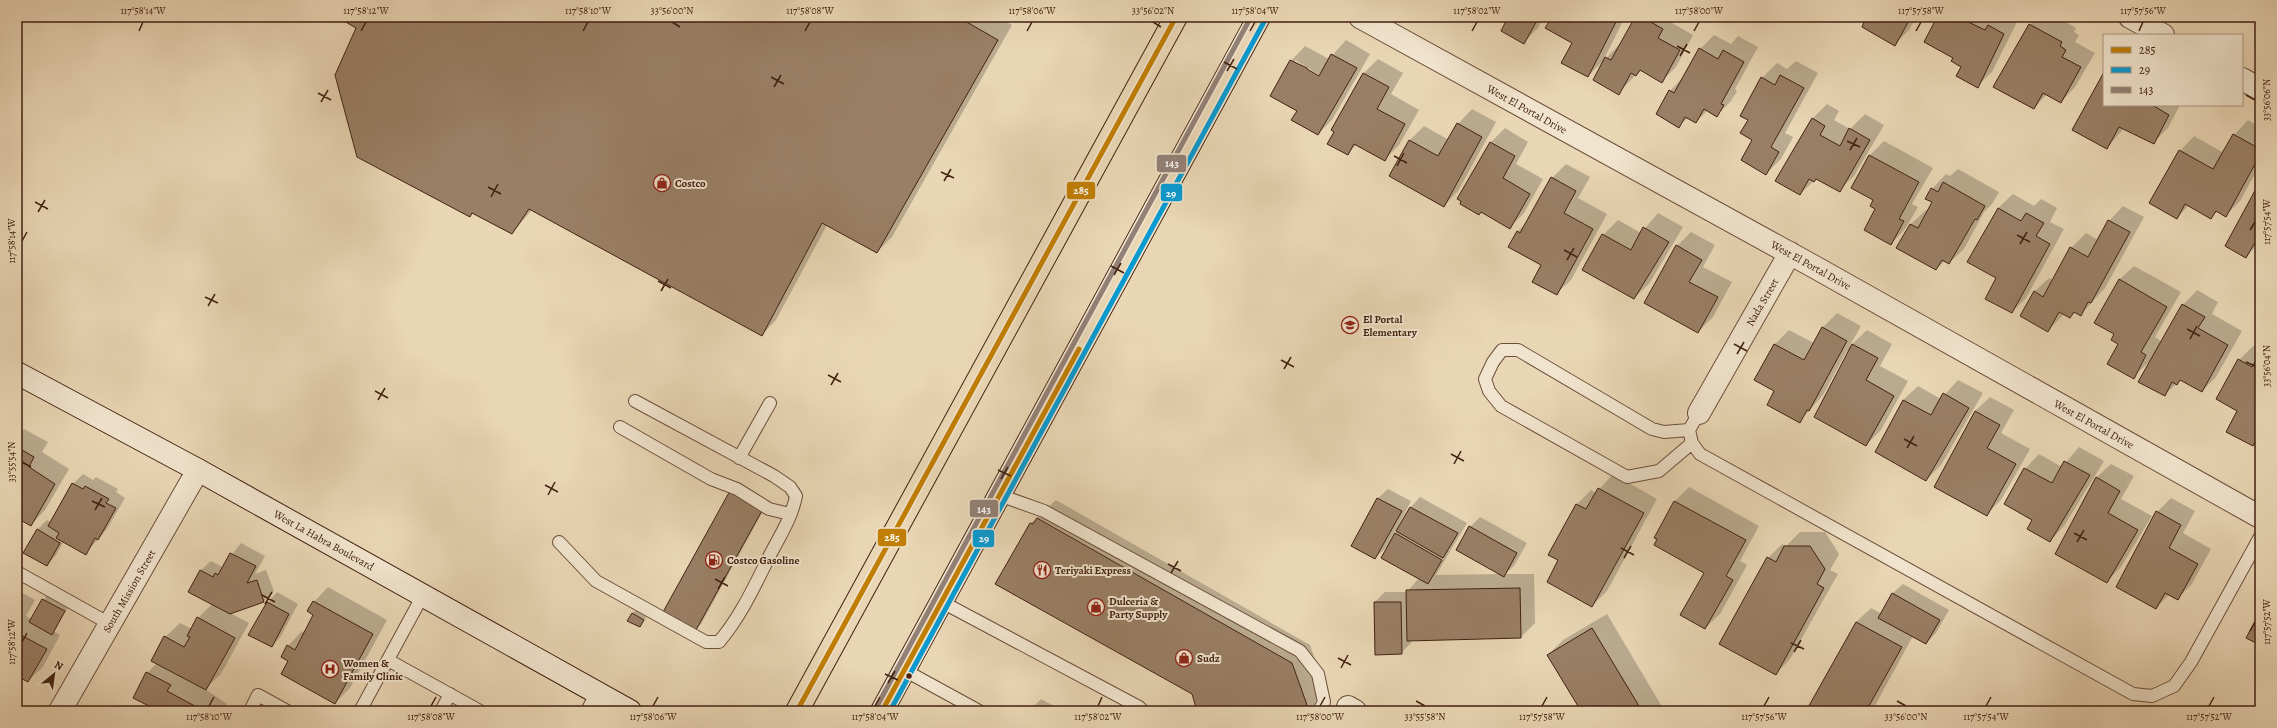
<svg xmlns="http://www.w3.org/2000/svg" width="2277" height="728" font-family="Alegreya,serif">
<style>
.shadow{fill:#0003;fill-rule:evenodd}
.building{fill:#997f66;stroke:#422111}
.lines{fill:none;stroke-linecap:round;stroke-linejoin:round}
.service-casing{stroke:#6c4e3a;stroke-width:14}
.minor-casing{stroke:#6c4e3a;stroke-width:24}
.secondary-casing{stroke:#422111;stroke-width:24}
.primary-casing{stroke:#422111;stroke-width:24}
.service{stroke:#f1e4ce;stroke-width:12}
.minor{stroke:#f1e4ce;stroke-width:22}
.secondary{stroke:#f1e4ce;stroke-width:22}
.primary{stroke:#e9d6b4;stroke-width:22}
.bus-1-casing{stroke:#f1e4ce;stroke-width:8}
.bus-2-casing{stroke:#f1e4ce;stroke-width:8}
.bus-3-casing{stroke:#f1e4ce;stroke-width:8}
.bus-1{stroke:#c17e05;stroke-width:5}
.bus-2{stroke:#0a9ad0;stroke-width:5}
.bus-3{stroke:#938177;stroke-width:5}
.ticks{fill:none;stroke:#422111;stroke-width:1.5}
.bus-dot{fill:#422111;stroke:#f1e4ce;stroke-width:1.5}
.labels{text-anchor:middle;stroke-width:4;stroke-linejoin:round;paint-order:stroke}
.street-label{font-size:11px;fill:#422111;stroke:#f1e4ce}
.poi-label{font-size:11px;font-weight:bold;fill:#422111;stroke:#f1e4ce;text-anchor:start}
.line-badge{stroke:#f1e4ce;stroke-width:1.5}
.badge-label{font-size:11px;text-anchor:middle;font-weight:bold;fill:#fff}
.neatline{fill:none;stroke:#422111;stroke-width:1.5}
.ticks-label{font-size:10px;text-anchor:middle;fill:#422111}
</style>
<rect width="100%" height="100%" fill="#e9d6b4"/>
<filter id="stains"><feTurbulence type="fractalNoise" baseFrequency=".005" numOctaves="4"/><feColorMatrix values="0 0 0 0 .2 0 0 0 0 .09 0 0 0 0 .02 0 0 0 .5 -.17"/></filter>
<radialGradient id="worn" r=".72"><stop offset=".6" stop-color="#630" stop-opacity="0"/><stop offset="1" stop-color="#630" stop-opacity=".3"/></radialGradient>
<path class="shadow" d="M347,17H998L1012,25L892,237L877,252L827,225L776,320L762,335L532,210L512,233L473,213L470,216L358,28Z
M1509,17H1544L1538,28L1524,42Z
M1553,17H1625L1603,61L1588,76L1574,43Z
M1636,17H1675L1672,23L1693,35L1676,67L1661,82L1641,70L1618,93L1605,59L1621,43Z
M1860,17H1916L1909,30L1895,44Z
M1935,17H2013L2018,20L1992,72L1977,86L1954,58L1938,19Z
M2038,17H2057L2076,28L2074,32L2079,35L2075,42L2095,53L2075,87L2061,102L2047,94L2034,108L2030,25Z
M1714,35L1731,44L1738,36L1758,47L1735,89L1737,91L1731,101L1717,115L1708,110L1696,122L1688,118L1679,126L1670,91L1684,76L1700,49Z
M1346,40L1370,54L1332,120L1318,134L1298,110L1291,61L1305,46L1329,59ZM1295,60L1324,78L1323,80L1295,62Z
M1378,59L1403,73L1391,94L1419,110L1399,145L1385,159L1357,144L1347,154L1336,131L1333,130L1364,73Z
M1796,61L1818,73L1785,133L1793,137L1781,159L1766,174L1749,120L1762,78L1777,63L1787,69Z
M2104,74V105H2180L2168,128L2154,142L2124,128L2107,148L2074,129Z
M1827,104L1839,111L1834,120L1850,129L1865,114L1884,125L1854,176L1839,190L1817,178L1800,194L1812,119Z
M1472,109L1496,122L1458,191L1444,206L1409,141L1424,126L1449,140L1458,124Z
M2248,120L2260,127V165L2240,201L2226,215L2218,211L2211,217L2189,205L2177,218L2180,151L2194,136L2224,153L2234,135Z
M1505,128L1528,142L1516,164L1543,179L1524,213L1510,227L1481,211L1490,143Z
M1884,141L1933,168L1912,204L1918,207L1905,229L1891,244L1874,200L1852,187L1870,155Z
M1566,164L1590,177L1578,198L1607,214L1571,280L1556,294L1543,265L1517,232L1527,222L1552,178Z
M1958,169L1999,192L1992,204L1984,212L1964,249L1949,263L1945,261L1936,269L1898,248L1911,224L1926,210L1928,211L1933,202L1932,189L1946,174L1950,176Z
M2260,184V246L2258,245L2246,256L2226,246Z
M2013,194L2034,206L2041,199L2057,208L2050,222L2064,229L2026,298L2012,312L1998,278V208Z
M2123,206L2144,217L2105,288L2081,314L2076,312L2070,317L2064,314L2048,331L2034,292L2049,278L2053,280L2071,248L2086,233L2098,240L2109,221Z
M1658,213L1683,227L1649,284L1634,298L1603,235L1618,220L1641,233Z
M1691,232L1715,245L1703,267L1732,282L1713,317L1698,332L1677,246Z
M2134,266L2181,292L2155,337L2162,342L2183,305L2197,290L2218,302L2212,314L2242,331L2216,377L2202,391L2181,380L2164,395L2151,360L2133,377L2116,334L2119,280Z
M1837,313L1861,326L1849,347L1867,330L1892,344L1880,366L1908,381L1881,430L1866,445L1849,352L1847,351L1823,395L1799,422L1776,391L1755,379L1775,344L1789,330L1814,343L1823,327Z
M2253,346L2260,349V438L2253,445L2239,360Z
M1958,380L1983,393L1941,465L1926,480L1903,400L1918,386L1941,399Z
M1990,397L2014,410L2001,433L2030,449L2001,500L1986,515L1975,411Z
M24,429L48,442L42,452L69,469L45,510L31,525L17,517V509L20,504L17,502V436Z
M2079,447L2104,461L2064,526L2050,541L2025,469L2039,454L2062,467Z
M2111,464L2134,476L2121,499L2152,516L2121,567L2107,581L2096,478Z
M83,474L93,480L96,477L118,489L116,492L125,498L107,529L85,554L64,541L56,555L47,565L37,530L47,520L51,522L73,484Z
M1613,474L1657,499L1607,591L1592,606L1560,560L1550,554L1577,504L1591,490L1596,493Z
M1689,487L1759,526L1740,561L1747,565L1720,614L1705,628V573L1675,501Z
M1388,489L1411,501L1388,546L1375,558L1352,546L1378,498Z
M732,490L768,502L701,624L696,629Z
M1420,497L1467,523L1436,575L1501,574L1470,527L1480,517L1527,543L1514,566L1505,574H1534L1535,623L1521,637L1411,640V643L1401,653L1375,602L1385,592H1407L1419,578L1395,534L1411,507Z
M2171,498L2195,511L2183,533L2211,549L2192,584L2177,599L2169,595L2156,608L2157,512Z
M1056,500L1310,645L1324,686L1311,711H1198L1193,694L996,584L1031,523Z
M1800,532H1825L1839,554L1830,570L1838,574L1790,659L1776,674L1768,558L1782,544L1786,546Z
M241,543L265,556L255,574L266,570L274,591L264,601L230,613L249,623L221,674L205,689L227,704L223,711H152L154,708L147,673L157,663L165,637L180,623L192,629L198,618L212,604L190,591L201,570L211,561L222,567Z
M1903,584L1949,610L1936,633L1926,643L1913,636L1872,711H1808L1856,622L1871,608L1882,614L1893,593Z
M328,587L387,620L350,688L335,703L290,661L288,646L302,631L305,633L315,614L314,602Z
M17,590L35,600L26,616L32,619L47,595L69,606L54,631L60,635L43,667L28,681L17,675Z
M277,592L298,604L281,636L272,646L249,634L268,602Z
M637,609L648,615L640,626L633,613Z
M1607,614L1664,710V711H1582L1548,655L1563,640Z
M1347,698L1372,711H1334Z
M1041,699L1063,711H1029Z
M1918,708L1924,711H1914Z"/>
<path class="building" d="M346,17H958L998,40L877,253L822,223L762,336L529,209L512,234L472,213L470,217L357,157L335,75L356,28L344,21Z
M1508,17H1539L1524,44L1501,31Z
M1552,17H1608L1616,22L1588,77L1561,63L1572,43L1545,28Z
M1635,17H1642L1663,29L1658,38L1680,50L1662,83L1640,70L1636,76L1631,73L1619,95L1593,80L1605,57L1611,60Z
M1858,17H1911L1895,46L1862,27L1864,22L1857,19Z
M1958,17L1985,30L1988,25L2004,34L1978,88L1956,76L1961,67L1951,61L1953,58L1924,42L1936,19L1934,17Z
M2029,24L2062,42L2060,46L2066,50L2062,57L2081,67L2061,103L2043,93L2034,109L1993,87Z
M1699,48L1718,59L1723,50L1744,62L1721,104L1724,105L1717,117L1704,109L1696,123L1685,117L1679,128L1656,114L1669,90L1674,93Z
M1331,54L1357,68L1318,135L1291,120L1297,111L1270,96L1290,60L1307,68V69L1319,76Z
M2104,72V105H2152L2169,115L2154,144L2119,127L2107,149L2072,130Z
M1363,73L1389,87L1377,109L1405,124L1385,161L1354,144L1348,155L1327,144L1334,132L1331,130Z
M1780,75L1804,88L1771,147L1779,152L1766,175L1741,160L1752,140L1740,133L1748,120L1740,116L1761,77L1775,85Z
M1812,118L1825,126L1820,135L1840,146L1849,128L1870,140L1840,192L1816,179L1814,182L1809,179L1800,195L1775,181Z
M1457,123L1482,137L1444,207L1389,176L1409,140L1438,156Z
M2233,134L2260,149V155L2226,217L2216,211L2211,219L2185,204L2177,219L2149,203L2179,150L2213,169Z
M1490,142L1515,156L1503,178L1530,194L1510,229L1481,212L1479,215L1460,204L1461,201L1457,199Z
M1869,155L1919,182L1899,219L1904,221L1891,245L1864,230L1875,209L1870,206L1873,200L1851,188Z
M1551,177L1576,191L1564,213L1593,229L1557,295L1532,282L1541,265L1508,247L1517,231L1520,233Z
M1943,182L1985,206L1977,220L1975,219L1949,264L1942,260L1936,270L1896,248L1910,224L1918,228L1932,202L1925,199L1931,188L1938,192Z
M2258,185L2260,186V247L2254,244L2246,258L2225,246Z
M1998,208L2021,221L2026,213L2044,223L2036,236L2050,244L2012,313L1985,299L1996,278L1967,262Z
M2108,220L2130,232L2091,303L2088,302L2081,316L2074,312L2070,318L2059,312L2048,332L2020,316L2034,291L2043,297L2070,247L2088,257Z
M1643,227L1669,242L1634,299L1582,270L1602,234L1631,250Z
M1676,245L1702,260L1689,282L1718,297L1698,333L1644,303Z
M2119,279L2167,307L2141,352L2146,355L2134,379L2107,364L2118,344L2111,340L2114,334L2094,323Z
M2182,304L2205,317L2198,328L2228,345L2202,392L2180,380L2177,385L2172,382L2165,396L2138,382Z
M1822,327L1847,341L1809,411L1807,410L1800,423L1767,405L1774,391L1754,380L1774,344L1804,360Z
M1852,344L1878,358L1866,380L1894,396L1866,446L1814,417Z
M2258,356H2260V433L2253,446L2226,432L2237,411L2216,399L2238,359L2252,367Z
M1943,393L1969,408L1926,481L1875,452L1903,400L1931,415Z
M1975,411L2000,425L1987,448L2016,464L1987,516L1934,487Z
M17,447L34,457L29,467L55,484L31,526L17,518L19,504L17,503Z
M2064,461L2090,475L2050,542L2027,529L2032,520L2004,504L2024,468L2052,483Z
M2096,477L2120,491L2108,513L2138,530L2107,583L2055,554Z
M72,483L83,489L85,486L109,499L106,503L116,508L98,540L95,538L86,555L56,538L59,533L48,526Z
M1598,488L1644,513L1592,607L1547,582L1558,560L1548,555L1576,504L1586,509Z
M731,489L764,507L696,630L663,612Z
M1377,498L1402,511L1375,559L1351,546Z
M1674,501L1746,540L1726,576L1733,580L1705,629L1680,615L1704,573L1654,545L1657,539L1654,538Z
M1410,507L1458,533L1443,558L1396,531Z
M2156,511L2181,525L2169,548L2198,564L2178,600L2165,593L2156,609L2116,587Z
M1037,518L1292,663L1307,705L1303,711H1197L1192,694L995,584L1030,523L1033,524Z
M1469,526L1517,553L1504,577L1456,550Z
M37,529L60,543L47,566L23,553Z
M1395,533L1442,560L1428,584L1381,558Z
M1784,546H1810L1825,569L1817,584L1824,588L1776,675L1719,644L1767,557L1776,562Z
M230,553L256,566L247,583L257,580L264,602L230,614L188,592L200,570L213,577L215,573L218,575Z
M1520,588L1521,638L1407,641L1406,590Z
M1892,593L1940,620L1926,644L1878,618Z
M42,599L65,611L52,635L29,622Z
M313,601L373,634L335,704L281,674L288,661L281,657L287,645L295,650L313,615L307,611Z
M267,602L289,614L272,647L248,635Z
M1374,602H1401L1402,654L1375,655Z
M2260,612V645L2246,638Z
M632,613L644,620L640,627L627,621Z
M197,617L235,638L206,690L151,661L164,636L184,647L190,637L187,636Z
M1856,622L1902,647L1866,711H1806Z
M1592,628L1642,711H1581L1547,655Z
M17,633L47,649L28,682L17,676Z
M146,672L171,685L167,691L204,711H151L153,708L133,698Z"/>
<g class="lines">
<g class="service-casing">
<path id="service" d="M1699,413L1689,430L1692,443L1700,454L2133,694L2152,696L2174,686L2191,662L2260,537
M620,427L711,479L737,489L769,509L790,514
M1689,430L1664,432L1652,429L1518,350H1502L1493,362L1485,379L1489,391L1501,406L1627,477L1659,471L1692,443
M739,458L770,403
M999,495L1044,511L1300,651L1318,674L1324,702L1319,711
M559,542L596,581L706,642H719C741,616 755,585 770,555C780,536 792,517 796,496L790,487L774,476L635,401
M17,572L110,624
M942,602L1139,707L1143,711
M388,660L480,711
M904,670L979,711
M250,711L258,695L287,711
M360,711L423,595
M441,711L450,694
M587,711L597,692"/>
</g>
<g class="minor-casing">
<path id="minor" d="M1360,17L1811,265L2260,517
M2130,17L2163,35
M2242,79L2260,89
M1699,413L1790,253
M1348,707L1355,711
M60,711L198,470"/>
</g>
<g class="secondary-casing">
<path id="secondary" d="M17,373L198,470L630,711"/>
</g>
<g class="primary-casing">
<path id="primary" d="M797,711L1176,17
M882,711L1259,17"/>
</g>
<use href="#service" class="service"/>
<use href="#minor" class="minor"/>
<use href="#secondary" class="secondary"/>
<use href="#primary" class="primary"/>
<g class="bus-1-casing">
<path id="bus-1" d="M797,711L1176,17
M882,711L1079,349"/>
</g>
<g class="bus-2-casing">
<path id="bus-2" d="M890,711L1265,20"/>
</g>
<g class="bus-3-casing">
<path id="bus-3" d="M876,708L1251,17"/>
</g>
<use href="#bus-1" class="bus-1"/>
<use href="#bus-2" class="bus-2"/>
<use href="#bus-3" class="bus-3"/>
</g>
<path class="ticks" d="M672,22L680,27M1153,22L1161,27M139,31L143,22M361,31L366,22M583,31L588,22M805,31L810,22M1027,31L1032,22M1250,31L1255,22M1472,31L1477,22M1694,31L1699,22M1916,31L1921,22M2139,31L2143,22M1677,46L1690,53M1680,56L1687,44M1224,62L1237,69M1227,71L1234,59M771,77L784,84M774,87L781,75M318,93L331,100M2246,95L2255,100M321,102L328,90M1847,141L1860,147M1850,150L1857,138M1394,156L1407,163M1397,166L1404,153M941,172L954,178M944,181L951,169M488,187L501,194M491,197L498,184M35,202L48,209M38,212L45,200M2250,230L2255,222M2017,235L2030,242M22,241L27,232M2020,244L2027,232M1564,250L1577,257M1567,260L1574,248M1111,266L1124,273M1114,275L1121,263M658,281L671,288M661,291L668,279M205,297L218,303M208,306L215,294M2187,329L2200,336M2190,339L2197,326M1734,344L1747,351M1737,354L1744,342M1281,360L1294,367M2246,362L2255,366M1284,369L1291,357M828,375L841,382M831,385L838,373M375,391L388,398M378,400L385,388M1904,439L1917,446M1907,448L1914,436M1451,454L1464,461M22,462L31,467M1454,464L1461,451M998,470L1011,476M1001,479L1008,467M545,485L558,492M548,495L555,482M92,501L105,507M95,510L102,498M2074,533L2087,540M2077,542L2084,530M1621,548L1634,555M1624,558L1631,546M1168,564L1181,571M1171,573L1178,561M715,579L728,586M718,589L725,577M262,595L275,602M265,604L272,592M2250,631L2255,622M22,642L27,633M1791,643L1804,649M1794,652L1801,640M1338,658L1351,665M1341,668L1348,655M885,674L898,680M888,683L895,671M1416,701L1425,706M1897,701L1906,706M209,706L214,697M431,706L436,697M653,706L658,697M875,706L880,697M1098,706L1102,697M1320,706L1325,697M1542,706L1547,697M1764,706L1769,697M1986,706L1991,697M2209,706L2214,697"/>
<defs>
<g id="shop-ring" transform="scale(0.9)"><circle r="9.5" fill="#f1e4ce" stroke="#8f2418" stroke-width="1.5"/><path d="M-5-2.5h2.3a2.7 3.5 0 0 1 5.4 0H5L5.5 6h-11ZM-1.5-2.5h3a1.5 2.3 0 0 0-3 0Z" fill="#8f2418"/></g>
<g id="school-ring" transform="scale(0.9)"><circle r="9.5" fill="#f1e4ce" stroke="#8f2418" stroke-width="1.5"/><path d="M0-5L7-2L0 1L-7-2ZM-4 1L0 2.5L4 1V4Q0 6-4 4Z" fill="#8f2418"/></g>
<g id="fuel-ring" transform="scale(0.9)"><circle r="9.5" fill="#f1e4ce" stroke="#8f2418" stroke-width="1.5"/><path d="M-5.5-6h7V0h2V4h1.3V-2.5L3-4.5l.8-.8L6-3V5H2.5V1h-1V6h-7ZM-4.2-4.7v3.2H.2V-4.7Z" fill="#8f2418"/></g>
<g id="restaurant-ring" transform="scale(0.9)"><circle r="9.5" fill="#f1e4ce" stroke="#8f2418" stroke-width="1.5"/><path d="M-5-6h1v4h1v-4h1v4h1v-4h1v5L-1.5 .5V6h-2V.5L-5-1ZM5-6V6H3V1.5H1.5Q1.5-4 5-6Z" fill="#8f2418"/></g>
<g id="hospital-ring" transform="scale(0.9)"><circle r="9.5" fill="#f1e4ce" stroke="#8f2418" stroke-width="1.5"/><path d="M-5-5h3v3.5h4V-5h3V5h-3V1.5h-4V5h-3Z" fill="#8f2418"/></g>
</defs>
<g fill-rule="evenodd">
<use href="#shop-ring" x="662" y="183"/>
<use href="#school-ring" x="1350" y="325"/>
<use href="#fuel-ring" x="714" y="560"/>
<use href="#restaurant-ring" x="1042" y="570"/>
<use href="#shop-ring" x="1096" y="607"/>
<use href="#shop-ring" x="1184" y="658"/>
<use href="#hospital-ring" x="330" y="669"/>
</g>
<circle class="bus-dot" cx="909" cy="676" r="3.5"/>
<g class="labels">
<g class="street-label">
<text transform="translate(1527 109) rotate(29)" y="4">West El Portal Drive</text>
<text transform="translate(1811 265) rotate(29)" y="4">West El Portal Drive</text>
<text transform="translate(1762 302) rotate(-60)" y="4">Nada Street</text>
<text transform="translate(2094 424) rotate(29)" y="4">West El Portal Drive</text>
<text transform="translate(324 540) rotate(29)" y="4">West La Habra Boulevard</text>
<text transform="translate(129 591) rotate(-60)" y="4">South Mission Street</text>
</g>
<g class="poi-label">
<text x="675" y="187">Costco</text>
<text x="1363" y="323">El Portal<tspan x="1363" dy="13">Elementary</tspan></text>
<text x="727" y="564">Costco Gasoline</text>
<text x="1055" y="574">Teriyaki Express</text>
<text x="1109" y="605">Dulceria &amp;<tspan x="1109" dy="13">Party Supply</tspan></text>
<text x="1197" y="662">Sudz</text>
<text x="343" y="667">Women &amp;<tspan x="343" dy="13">Family Clinic</tspan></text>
</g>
</g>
<g class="line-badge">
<rect x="1156" y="154" width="31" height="19" rx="4" fill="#938177"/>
<rect x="1066" y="181" width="30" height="19" rx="4" fill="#c17e05"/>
<rect x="1160" y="183" width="23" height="19" rx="4" fill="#0a9ad0"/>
<rect x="969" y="499" width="30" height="19" rx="4" fill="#938177"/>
<rect x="877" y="528" width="30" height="19" rx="4" fill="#c17e05"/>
<rect x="972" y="529" width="23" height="19" rx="4" fill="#0a9ad0"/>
</g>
<g class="badge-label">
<text x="1172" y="167">143</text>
<text x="1081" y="194">285</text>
<text x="1171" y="197">29</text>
<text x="984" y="513">143</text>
<text x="892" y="541">285</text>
<text x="984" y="542">29</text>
</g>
<rect width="2277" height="728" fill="none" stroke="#e9d6b4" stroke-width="44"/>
<rect x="2103" y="34" width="140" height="72" fill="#f1e4ce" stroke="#ab9682"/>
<rect x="2111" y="47" width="20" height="6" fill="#c17e05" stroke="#ab9682"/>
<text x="2139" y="54" font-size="12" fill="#422111">285</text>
<rect x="2111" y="67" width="20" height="6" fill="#0a9ad0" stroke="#ab9682"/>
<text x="2139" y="74" font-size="12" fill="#422111">29</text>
<rect x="2111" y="87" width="20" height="6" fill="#938177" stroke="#ab9682"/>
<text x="2139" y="94" font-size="12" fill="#422111">143</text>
<g transform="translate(54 674) rotate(29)" stroke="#f1e4ce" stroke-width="3" paint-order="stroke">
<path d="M0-3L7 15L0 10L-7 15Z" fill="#422111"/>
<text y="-6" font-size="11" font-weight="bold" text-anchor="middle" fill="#422111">N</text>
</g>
<rect x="22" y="22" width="2233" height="684" class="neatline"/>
<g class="ticks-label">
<text x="143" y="14">117°58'14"W</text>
<text x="366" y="14">117°58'12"W</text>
<text x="588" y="14">117°58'10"W</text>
<text x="672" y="14">33°56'00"N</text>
<text x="810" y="14">117°58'08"W</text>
<text x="1032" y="14">117°58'06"W</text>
<text x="1153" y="14">33°56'02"N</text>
<text x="1255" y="14">117°58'04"W</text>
<text x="1477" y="14">117°58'02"W</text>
<text x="1699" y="14">117°58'00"W</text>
<text x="1921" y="14">117°57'58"W</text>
<text x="2143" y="14">117°57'56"W</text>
<text transform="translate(2266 100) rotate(-90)" y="4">33°56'06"N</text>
<text transform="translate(2266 222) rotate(-90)" y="4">117°57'54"W</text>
<text transform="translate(11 241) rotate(-90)" y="4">117°58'14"W</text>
<text transform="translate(2266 366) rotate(-90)" y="4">33°56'04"N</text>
<text transform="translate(11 462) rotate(-90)" y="4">33°55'54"N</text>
<text transform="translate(2266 622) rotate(-90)" y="4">117°57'52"W</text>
<text transform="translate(11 642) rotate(-90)" y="4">117°58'12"W</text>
<text x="209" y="720">117°58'10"W</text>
<text x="431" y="720">117°58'08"W</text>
<text x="653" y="720">117°58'06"W</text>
<text x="875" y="720">117°58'04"W</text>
<text x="1098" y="720">117°58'02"W</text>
<text x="1320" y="720">117°58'00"W</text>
<text x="1425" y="720">33°55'58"N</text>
<text x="1542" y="720">117°57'58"W</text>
<text x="1764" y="720">117°57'56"W</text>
<text x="1906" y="720">33°56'00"N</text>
<text x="1986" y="720">117°57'54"W</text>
<text x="2209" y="720">117°57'52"W</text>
</g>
<rect width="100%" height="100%" filter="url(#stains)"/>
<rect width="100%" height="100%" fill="url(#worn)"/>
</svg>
